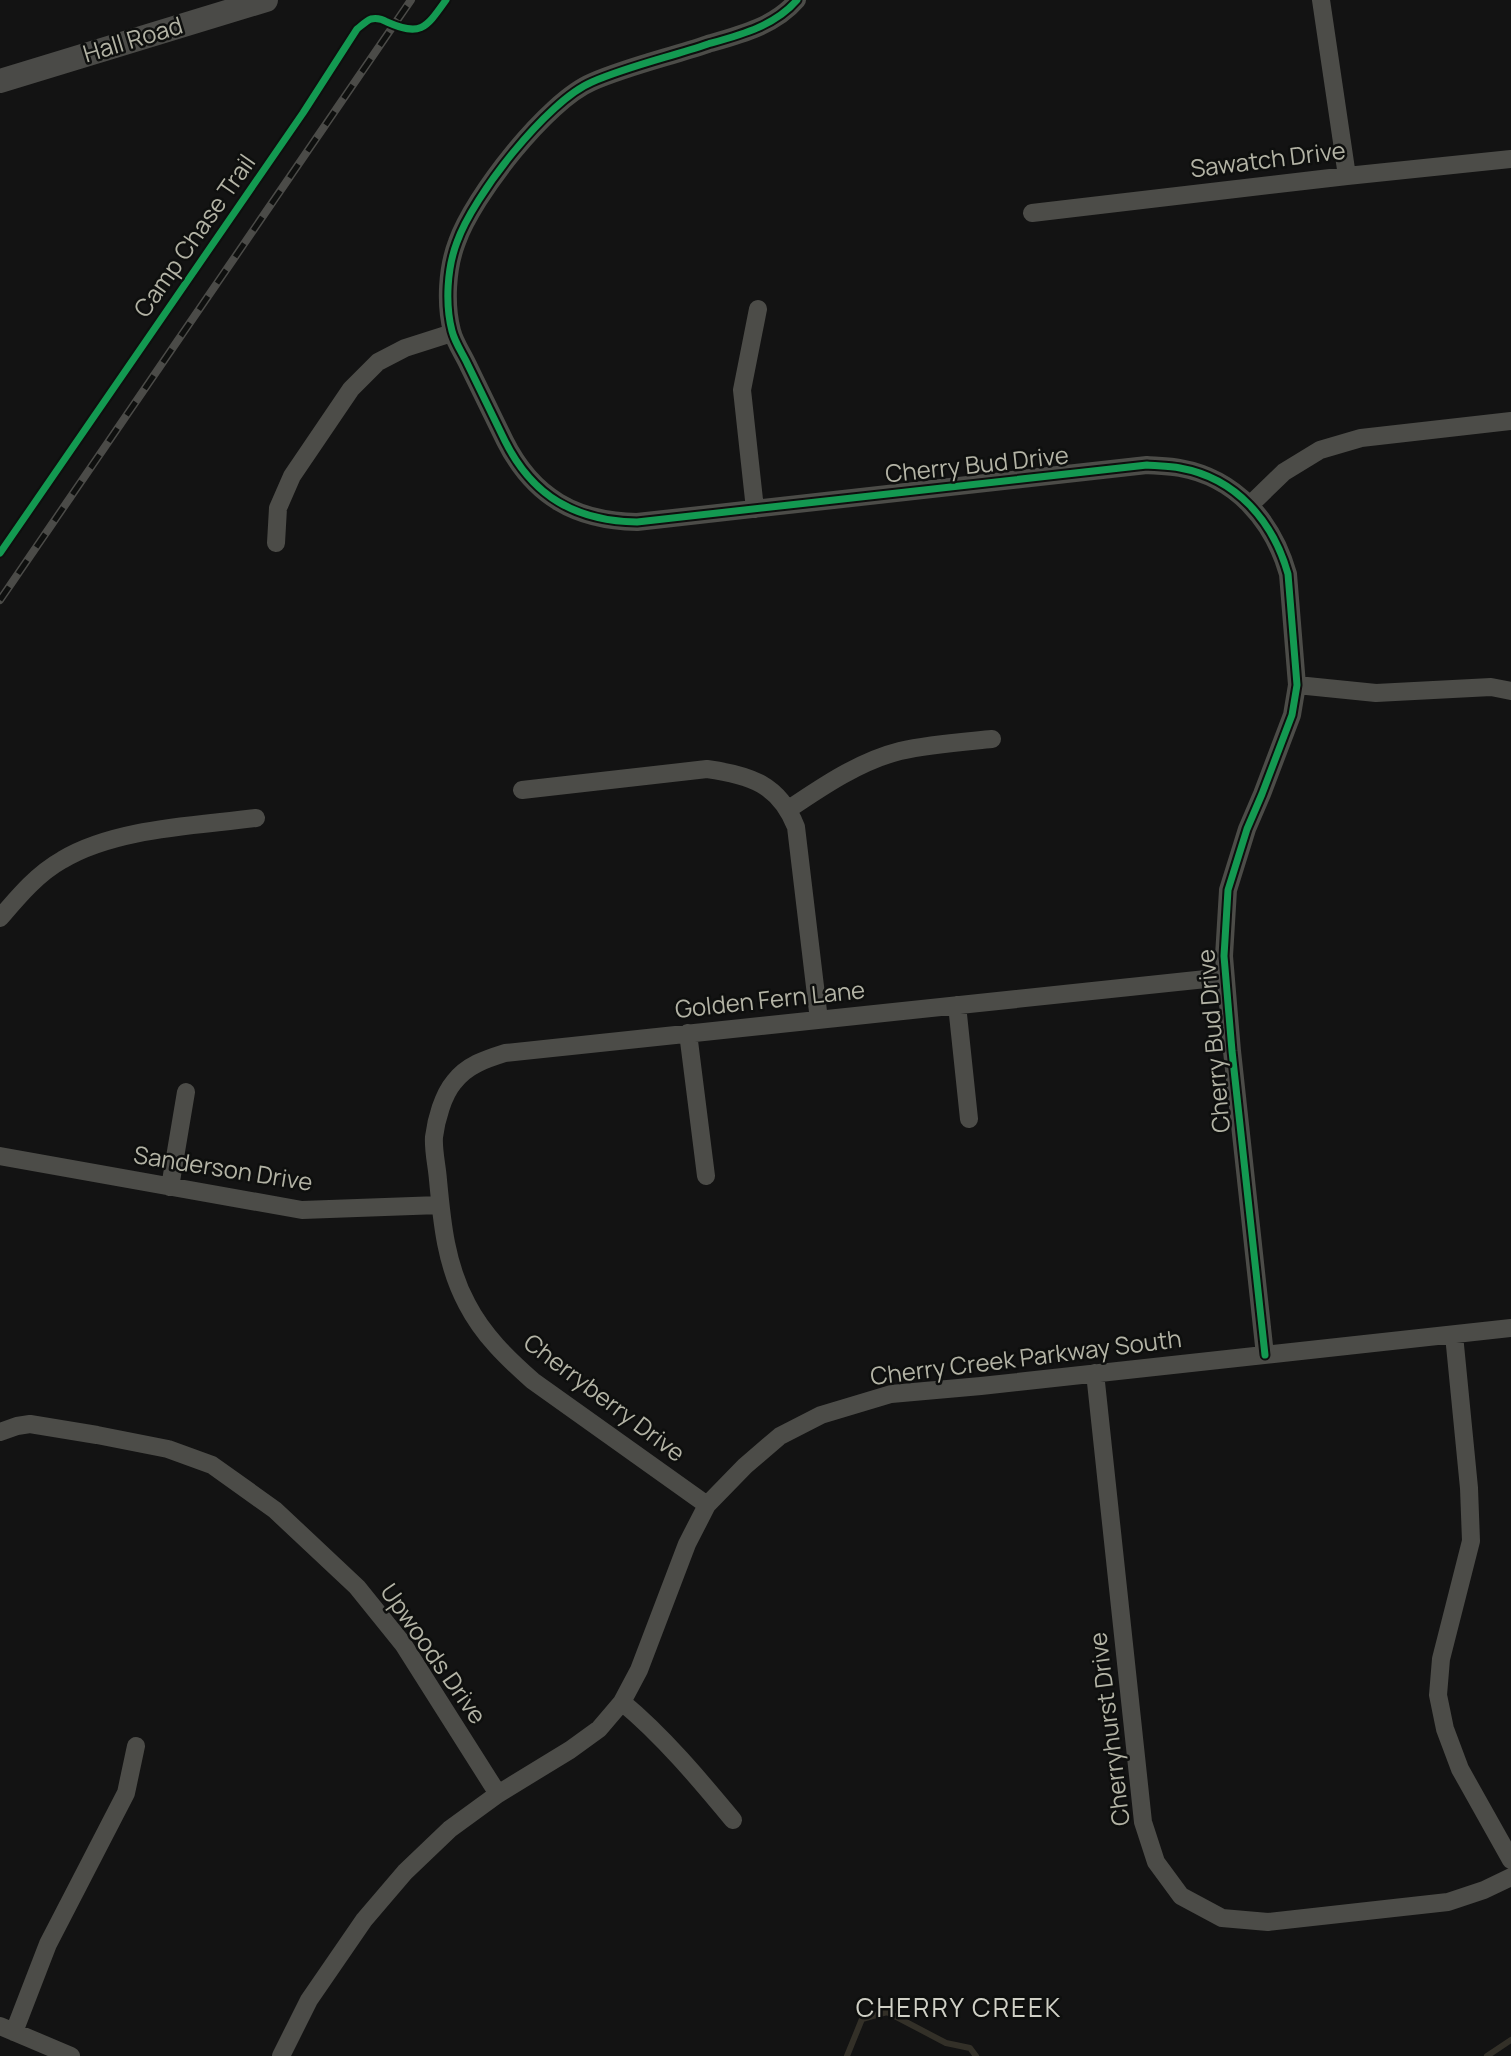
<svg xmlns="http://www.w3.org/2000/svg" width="1511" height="2056" font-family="Manrope,sans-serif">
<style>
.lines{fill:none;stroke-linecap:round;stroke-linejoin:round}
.stream{stroke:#333028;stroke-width:6}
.street{stroke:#4c4c48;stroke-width:18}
.secondary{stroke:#4a4a47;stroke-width:24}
.rail-casing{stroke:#4b4b48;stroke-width:8}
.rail{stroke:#0e0f0e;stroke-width:5;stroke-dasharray:16;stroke-linecap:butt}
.cycleway-casing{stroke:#0e0f0e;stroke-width:11}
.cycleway{stroke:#139951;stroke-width:7}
.labels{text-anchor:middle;stroke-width:5;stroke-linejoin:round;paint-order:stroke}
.street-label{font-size:24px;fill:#b3b3a5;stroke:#0e0f0e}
.neighbourhood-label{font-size:26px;letter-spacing:2px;fill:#d0d0c6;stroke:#0e0f0e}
</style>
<rect width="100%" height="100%" fill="#131313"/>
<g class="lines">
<path class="stream" d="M847,2056L862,2019L887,2012L946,2043L970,2048L976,2056
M1487,2056L1511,2040"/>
<path class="street" d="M797,0C775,26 740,35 708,44C670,57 629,66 592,82C547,101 473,196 457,242C447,268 445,304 452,331C455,343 463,354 468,365C480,390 493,416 505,441C533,497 576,521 637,522L1147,465C1158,466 1170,466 1180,468C1236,478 1273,521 1288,574L1297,685L1292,715L1262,794L1247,829L1228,890L1224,956L1232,1051L1265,1355
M1321,0L1347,176
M1032,213L1347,176L1511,159
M1251,504L1284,472L1320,450L1361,438L1511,421
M755,509L742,390L758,309
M276,543L278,508L292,476L351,389L378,362L405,348L452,333
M1297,685L1376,693L1491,687L1511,691
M522,790L707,769C750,775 779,784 796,827L819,1020
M789,809C823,786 860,761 900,751C930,744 961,742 992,739
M0,918C18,897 37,874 62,860C115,828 195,826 256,818
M957,1005L969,1119
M688,1033L706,1176
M0,1156L302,1210L440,1205
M170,1187L186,1092
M1454,1335L1469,1488L1471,1541L1441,1659L1438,1695L1445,1729L1460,1769L1511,1860
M1095,1373L1143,1822L1156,1862L1181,1896L1222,1918L1268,1922L1448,1902L1484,1890L1511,1877
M0,1432L17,1426L30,1424L97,1435L168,1449L212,1465L275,1510L357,1587L403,1644L498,1794
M707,1505L533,1381C507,1358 483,1335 467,1304C446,1265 442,1223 438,1180C437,1166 433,1150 434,1137C436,1120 443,1095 454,1082C467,1065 486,1059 505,1053L1225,977
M622,1702C663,1736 699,1779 733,1820
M0,2026L71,2056
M14,2032L48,1944L126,1793L136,1746
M281,2056L309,2000L364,1920L405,1872L450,1829L498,1794L570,1750L599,1729L622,1702L639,1670L687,1544L707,1505L745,1466L780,1436L821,1415L891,1394L981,1386L1511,1328"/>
<path class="secondary" d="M0,81L266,0"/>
<g class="rail-casing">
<path id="rail" d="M0,600L411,0"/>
</g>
<use href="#rail" class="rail"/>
<g class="cycleway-casing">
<path id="cycleway" d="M797,0C775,26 740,35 708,44C670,57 629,66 592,82C547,101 473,196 457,242C447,268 445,304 452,331C455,343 463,354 468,365C480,390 493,416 505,441C533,497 576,521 637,522L1147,465C1158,466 1170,466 1180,468C1236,478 1273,521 1288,574L1297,685L1292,715L1262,794L1247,829L1228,890L1224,956L1232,1051L1265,1355
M0,553L303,113L357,29C361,26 366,21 371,19C376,18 382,19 387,22C421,37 426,28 446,0"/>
</g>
<use href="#cycleway" class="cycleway"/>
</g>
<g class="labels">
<g class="street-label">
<text transform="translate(133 40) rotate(-17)" y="8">Hall Road</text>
<text transform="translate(1268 160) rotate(-7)" y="8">Sawatch Drive</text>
<text transform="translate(195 236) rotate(-55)" y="8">Camp Chase Trail</text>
<text transform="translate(977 465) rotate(-6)" y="8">Cherry Bud Drive</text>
<text transform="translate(770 1000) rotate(-6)" y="8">Golden Fern Lane</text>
<text transform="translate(1214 1041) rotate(-95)" y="8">Cherry Bud Drive</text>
<text transform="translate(223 1169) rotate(9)" y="8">Sanderson Drive</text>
<text transform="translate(1026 1358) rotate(-7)" y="8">Cherry Creek Parkway South</text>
<text transform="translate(604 1398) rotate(37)" y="8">Cherryberry Drive</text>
<text transform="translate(433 1654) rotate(55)" y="8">Upwoods Drive</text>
<text transform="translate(1110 1729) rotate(-97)" y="8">Cherryhurst Drive</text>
</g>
<g class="neighbourhood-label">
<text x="959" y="2017">CHERRY CREEK</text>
</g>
</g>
</svg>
